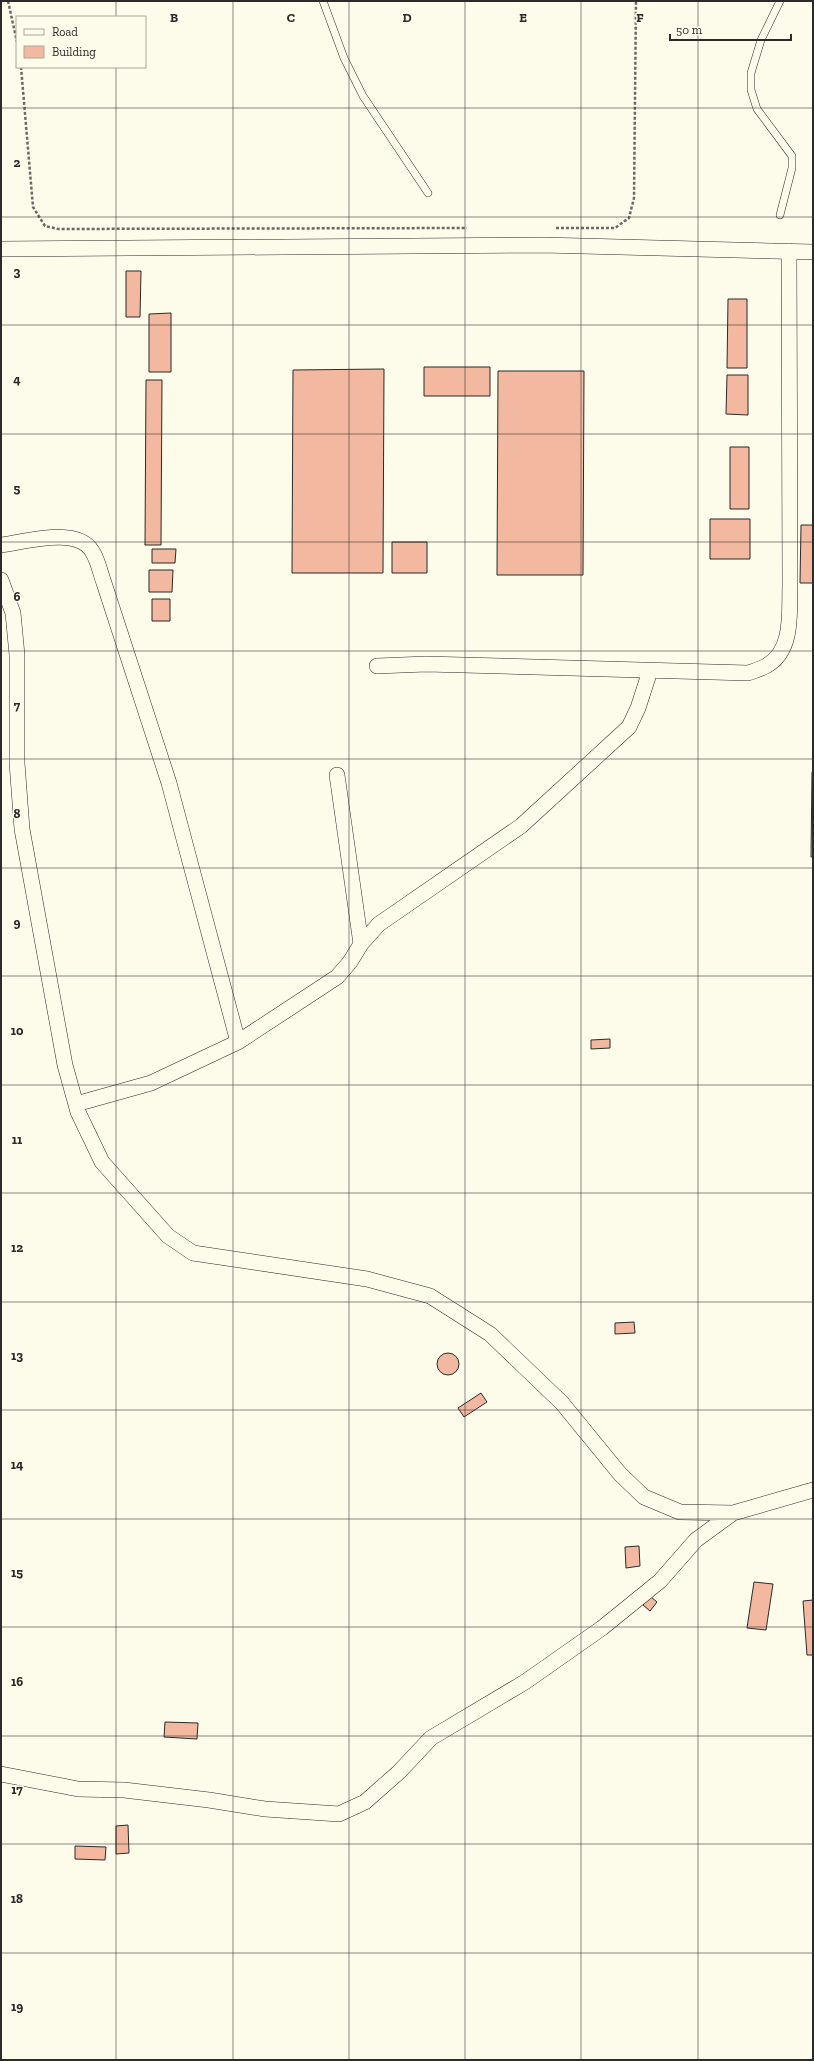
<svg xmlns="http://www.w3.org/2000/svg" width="814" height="2061" font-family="'Zilla Slab',serif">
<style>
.building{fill:#f2b8a0;stroke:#2b2b2b}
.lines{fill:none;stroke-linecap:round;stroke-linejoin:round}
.service-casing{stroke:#2b2b2b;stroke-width:8}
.minor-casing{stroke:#2b2b2b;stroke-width:16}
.path{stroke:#6a6964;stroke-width:2.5;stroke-dasharray:3 2;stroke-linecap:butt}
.service{stroke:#fdfbea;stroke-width:7}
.minor{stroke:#fdfbea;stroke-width:15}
.grid{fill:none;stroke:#2b2b2b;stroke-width:1;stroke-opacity:0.55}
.grid-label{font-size:13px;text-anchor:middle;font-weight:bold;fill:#2b2b2b;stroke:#fdfbea;stroke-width:3;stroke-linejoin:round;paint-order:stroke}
</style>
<rect width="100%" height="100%" fill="#fdfbea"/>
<path class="building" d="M126,271H141L140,317H126Z
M728,299H747V368H727Z
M171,313V372H149V314Z
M424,367H490V396H424Z
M384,369L383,573H292L293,370Z
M498,371H584L583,575H497Z
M727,375H748V415L726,414Z
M146,380H162L161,545H145Z
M730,447H749V509H730Z
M710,519H750V559H710Z
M801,525H813V583H800Z
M392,542H427V573H392Z
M152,549H176L175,563H152Z
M149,570H173L172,592H149Z
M152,599H170V621H152Z
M812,772H813V857H811Z
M610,1039V1048L591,1049V1040Z
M634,1322L635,1333L615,1334V1323Z
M437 1364a11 11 0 1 1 22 0a11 11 0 1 1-22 0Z
M481,1393L487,1402L464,1417L458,1408Z
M639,1546L640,1566L626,1568L625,1547Z
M754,1582L773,1584L766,1630L747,1628Z
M650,1596L657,1602L650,1611L643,1605Z
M813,1600V1655H807L803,1601Z
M165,1722L198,1723L197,1739L164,1737Z
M128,1825L129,1853L116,1854V1826Z
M75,1846L106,1847L105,1860L75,1859Z"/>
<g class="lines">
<g class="service-casing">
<path id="service" d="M323,1L344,58L363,96L428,193
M780,215L792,168V156L757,109L751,90V73L761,40L780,1"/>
</g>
<g class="minor-casing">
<path id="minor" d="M1,249L543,245L813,252
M1,545C25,542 77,526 92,551C98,560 100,572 104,583L169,783L238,1042
M1,580L13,613L17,655V763L22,829L65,1065L78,1112L102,1162L168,1236L193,1253L367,1279L430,1296L490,1334L562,1403L620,1474L644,1497L680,1512L733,1513L813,1490
M377,666L426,664L748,673C754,671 761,669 766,666C794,651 789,612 790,585L789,251
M337,775L361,944
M76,1104L151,1083L238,1042L337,977L350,962L361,944L379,924L521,826L629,727L638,708L650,671
M1,1774L78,1789L124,1790L209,1800L265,1809L339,1814L365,1802L399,1772L431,1738L525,1682L602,1628L660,1581L696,1540L733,1513"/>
</g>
<path class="path" d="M8,1L17,42
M21,67L33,207L45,226L58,229L467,228
M556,228H615L629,218L634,198L636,1"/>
<use href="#service" class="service"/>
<use href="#minor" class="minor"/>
</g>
<path class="grid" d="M116,1V17M233,1V2060M349,1V2060M465,1V2060M581,1V2060M698,1V2060M116,67V2060M1,108H813M1,217H813M1,325H813M1,434H813M1,542H813M1,651H813M1,759H813M1,868H813M1,976H813M1,1085H813M1,1193H813M1,1302H813M1,1410H813M1,1519H813M1,1627H813M1,1736H813M1,1844H813M1,1953H813"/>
<g class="grid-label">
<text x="174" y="22">B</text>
<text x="291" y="22">C</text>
<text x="407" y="22">D</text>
<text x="523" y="22">E</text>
<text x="640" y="22">F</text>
<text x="17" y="167">2</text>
<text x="17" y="276">3</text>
<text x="17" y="384">4</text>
<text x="17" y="493">5</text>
<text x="17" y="601">6</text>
<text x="17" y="710">7</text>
<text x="17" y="818">8</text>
<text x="17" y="927">9</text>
<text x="17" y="1035">10</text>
<text x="17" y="1144">11</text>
<text x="17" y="1252">12</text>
<text x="17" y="1360">13</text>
<text x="17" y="1469">14</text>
<text x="17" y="1577">15</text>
<text x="17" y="1686">16</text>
<text x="17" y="1794">17</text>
<text x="17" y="1903">18</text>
<text x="17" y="2011">19</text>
</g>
<rect width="814" height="2061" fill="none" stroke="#2b2b2b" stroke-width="4"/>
<rect x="16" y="16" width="130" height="52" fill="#fdfbea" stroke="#a9a89e"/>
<rect x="24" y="29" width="20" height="6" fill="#fdfbea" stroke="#a9a89e"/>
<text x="52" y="36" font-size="12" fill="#2b2b2b">Road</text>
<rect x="24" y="46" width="20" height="12" fill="#f2b8a0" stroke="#a9a89e"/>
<text x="52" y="56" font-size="12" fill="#2b2b2b">Building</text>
<path d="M670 34v6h121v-6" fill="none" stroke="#2b2b2b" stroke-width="2"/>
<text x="676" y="34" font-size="12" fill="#2b2b2b" stroke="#fdfbea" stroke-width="3" paint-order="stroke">50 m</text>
</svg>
